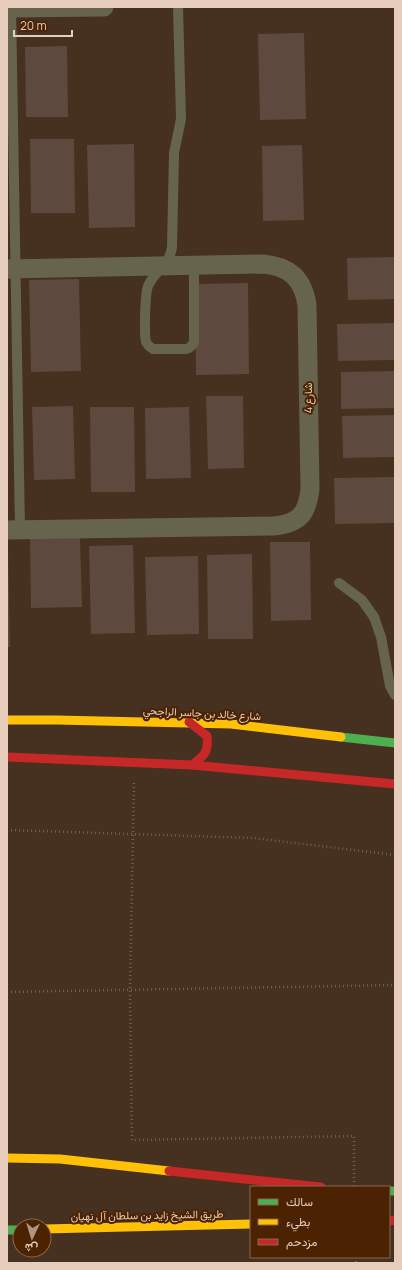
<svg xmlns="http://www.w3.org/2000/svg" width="402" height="1270" font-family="Manrope,Vazirmatn,sans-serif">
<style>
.building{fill:#5e493f}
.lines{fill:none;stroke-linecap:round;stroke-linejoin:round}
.path{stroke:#696351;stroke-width:2.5;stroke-dasharray:1 3;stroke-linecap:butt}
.lane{stroke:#66644d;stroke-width:10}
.street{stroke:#66644d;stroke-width:19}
.fast{stroke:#4caf50;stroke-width:9}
.slow{stroke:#ffc107;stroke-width:9}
.jam{stroke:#c62828;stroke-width:9}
.labels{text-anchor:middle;stroke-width:4;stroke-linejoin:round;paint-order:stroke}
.street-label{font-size:11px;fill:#e6ccbb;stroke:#4c2302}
</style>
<rect width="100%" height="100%" fill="#46301f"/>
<path class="building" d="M304,33L306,119L260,120L258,34Z
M67,46L68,117H26L25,47Z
M30,139H74L75,213H31Z
M134,144L135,227L89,228L87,145Z
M302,145L304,220L263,221L262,146Z
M395,257V299L348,300L347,258Z
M79,279L81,371L31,372L29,280Z
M248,283L249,374L196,375L195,284Z
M395,323V360L338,361L337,324Z
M395,371V408L341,409V372Z
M206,396H243L244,468L208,469Z
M73,406L75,479L34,480L32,407Z
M90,407H134L135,492H91Z
M189,407L191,478L146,479L145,408Z
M395,415V457L343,458L342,416Z
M395,477V523L335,524L334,478Z
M80,538L82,607L31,608L30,539Z
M270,542H310L311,620L271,621Z
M133,545L135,633L91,634L89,546Z
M7,549H8L10,647H7Z
M252,554L253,639H208L207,555Z
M198,556L199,634L147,635L145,557Z"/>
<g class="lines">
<path class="path" d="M134,783L130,989L132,1140L354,1136V1187
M7,830L253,838L395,855
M7,992L395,985
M356,1257V1263"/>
<path class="lane" d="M11,7L20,529
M178,7L181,119L174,153L172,247C170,265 155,270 148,286C145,294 144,334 146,342C148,346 150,347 153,349H186L189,348L194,343V265
M339,583L362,600L374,617L381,637L390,686L395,695"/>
<path class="street" d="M7,8L104,7
M7,269L262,264C289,266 303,278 307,305L310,489C307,515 299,523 274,526L7,530"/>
<path class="fast" d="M341,737L395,743
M389,1191H395
M7,1230H20"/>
<path class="slow" d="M7,720H57L231,724L341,737
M7,1158L60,1159L169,1171
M44,1229L251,1224"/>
<path class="jam" d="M189,722L207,736C209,752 204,756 192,765
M7,757L192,765L395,784
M169,1171L321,1187
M389,1221L395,1220"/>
</g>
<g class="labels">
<g class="street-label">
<text transform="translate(308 398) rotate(-91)" y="4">شارع 4</text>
<text transform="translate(202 713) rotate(3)" y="4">شارع خالد بن جاسر الراجحي</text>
<text transform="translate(147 1215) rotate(-1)" y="4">طريق الشيخ زايد بن سلطان آل نهيان</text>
</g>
</g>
<rect width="402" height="1270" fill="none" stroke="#e6ccbb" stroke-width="16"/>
<rect x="250" y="1186" width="140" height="72" fill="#4c2302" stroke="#8a674c"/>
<rect x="258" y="1199" width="20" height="6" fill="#4caf50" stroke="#8a674c"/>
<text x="286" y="1206" font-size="12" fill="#e6ccbb">سالك</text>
<rect x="258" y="1219" width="20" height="6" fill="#ffc107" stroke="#8a674c"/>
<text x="286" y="1226" font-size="12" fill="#e6ccbb">بطيء</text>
<rect x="258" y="1239" width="20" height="6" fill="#c62828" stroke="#8a674c"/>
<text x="286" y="1246" font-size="12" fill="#e6ccbb">مزدحم</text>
<g transform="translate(32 1238) rotate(184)"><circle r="19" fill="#4c2302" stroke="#8a674c"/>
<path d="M0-3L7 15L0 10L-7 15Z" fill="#ae9584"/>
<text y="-6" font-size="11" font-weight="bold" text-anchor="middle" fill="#e6ccbb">ش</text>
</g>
<path d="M14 30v6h58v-6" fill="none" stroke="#e6ccbb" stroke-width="2"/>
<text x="20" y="30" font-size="12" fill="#e6ccbb" stroke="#4c2302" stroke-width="3" paint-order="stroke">20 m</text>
</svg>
